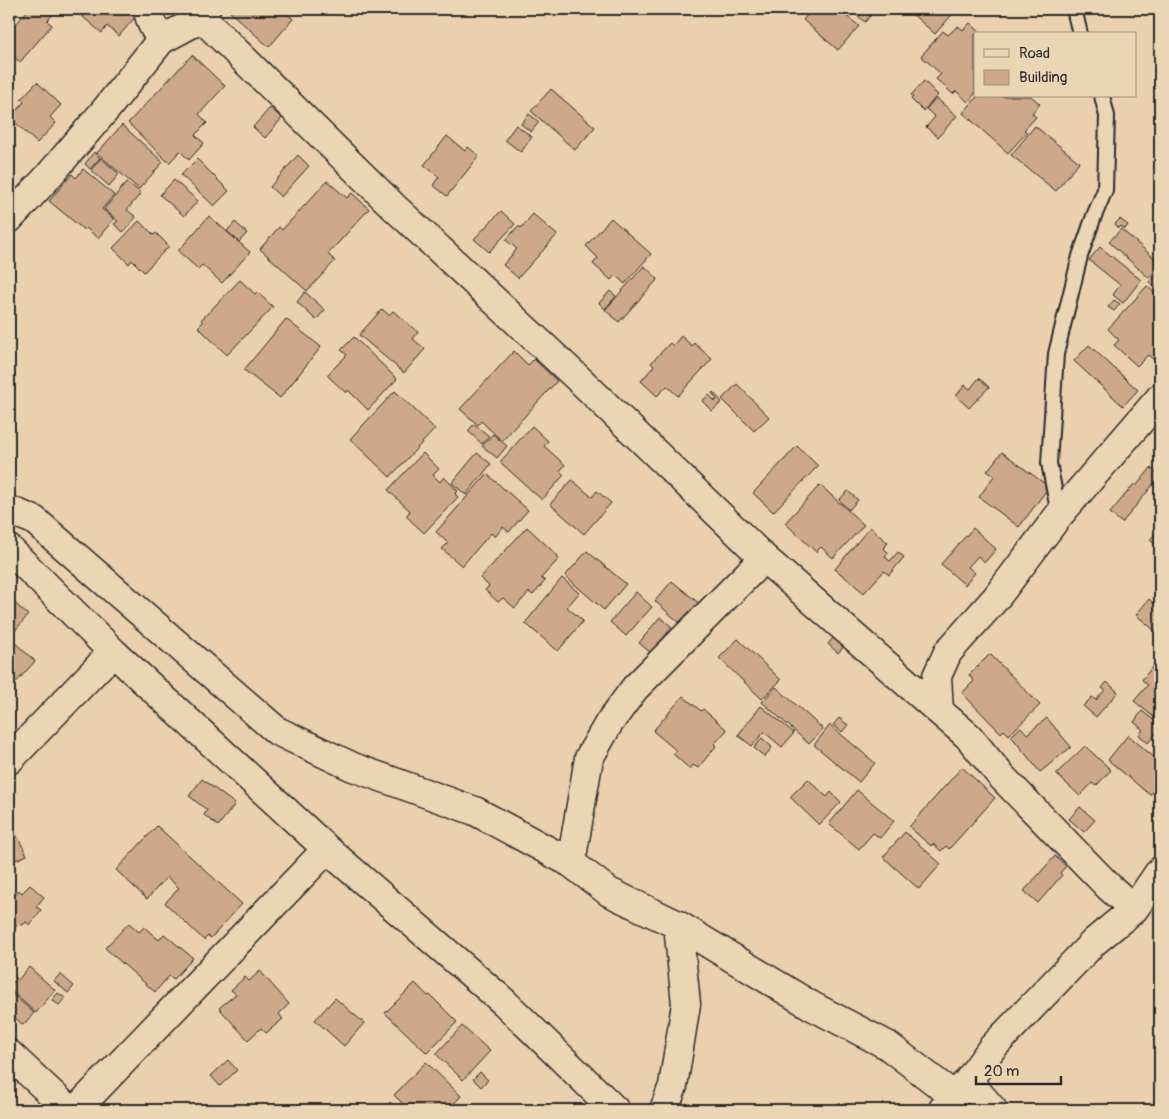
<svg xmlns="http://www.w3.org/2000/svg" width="1169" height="1119" font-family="Pangolin,sans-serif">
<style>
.building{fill:#cea88a;stroke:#2b2b2b}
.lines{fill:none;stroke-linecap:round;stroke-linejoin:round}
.service-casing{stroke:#2b2b2b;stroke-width:18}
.minor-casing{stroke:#2b2b2b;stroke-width:31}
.service{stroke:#ead5b4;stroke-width:14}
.minor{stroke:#ead5b4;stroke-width:28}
</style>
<rect width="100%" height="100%" fill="#ead0af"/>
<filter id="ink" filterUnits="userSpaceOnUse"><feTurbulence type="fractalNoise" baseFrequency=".02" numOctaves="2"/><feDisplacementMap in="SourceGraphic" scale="10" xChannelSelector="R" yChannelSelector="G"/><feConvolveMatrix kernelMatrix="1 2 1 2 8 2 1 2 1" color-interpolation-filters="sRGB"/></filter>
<g filter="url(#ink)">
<path class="building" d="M29,9H51L55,12L47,21L52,25L20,62L9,53V32Z
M79,9H142L119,36L107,26L102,33L77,12Z
M231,9H282L293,19L269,47L229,11Z
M812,9H838L859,26L838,50L803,20Z
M850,9H876L865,22Z
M912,9H957L935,34L910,12Z
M970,23L982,34H975V94L968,102L956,91L953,94L936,79L941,74L921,56L943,31L948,35L958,26L963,30Z
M192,55L225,86L199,114L207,123L195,135L204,143L189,160L180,151L169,163L128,123Z
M924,81L938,95L923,111L911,99L913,97L911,95Z
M37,82L61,105L50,117L56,123L37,143L10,118L24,102L21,99Z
M551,89L595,127L575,150L531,111Z
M978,96H1031L1040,104L1032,113L1036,117L1024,130L1027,132L1008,153L963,113Z
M936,98L957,116L938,137L926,127L935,117L926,109Z
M270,108L282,118L265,138L253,127Z
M529,114L539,122L531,132L521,124Z
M122,125L163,162L139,189L97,153Z
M516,125L532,137L521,152L505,140Z
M1035,126L1079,162L1056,191L1011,155Z
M447,136L465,151L468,147L479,156L447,196L433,185L439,177L424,165Z
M94,152L100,158L90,169L85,164Z
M298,155L309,166L281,197L270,187Z
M101,158L119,174L109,186L91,170Z
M197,159L229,191L214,206L181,175Z
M83,169L114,195L102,209L114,219L98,238L86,228L84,230L49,201L72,174L76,178Z
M174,180L198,201L184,216L160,195Z
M327,181L347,198L352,193L369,209L328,254L335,261L307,291L260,249L279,227L282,230Z
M127,182L141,193L127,210L136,217L123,232L114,224L118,221L104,209Z
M501,211L515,224L489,252L474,239Z
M533,214L557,235L518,278L503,265L517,249L506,240L518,226L521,228Z
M209,216L250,252L222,283L202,265L198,269L178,251Z
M611,218L651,254L625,284L615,275L611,280L593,264L598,258L586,246Z
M1120,219L1128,225L1125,229L1121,226L1119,228L1115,224Z
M139,221L154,235L156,233L169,246L144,272L132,260L129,264L113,248Z
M235,222L247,233L239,242L227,231Z
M1121,229L1160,263V265L1149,278L1109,242Z
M1100,247L1141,280L1123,303L1113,295L1120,285L1089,260Z
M644,266L658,279L619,322L605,310Z
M1160,269V292L1149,282Z
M240,280L255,294L257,292L273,307L227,355L198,327L203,322L201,320Z
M1147,286L1160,298V355L1155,361L1148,355L1137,366L1114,345L1119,340L1108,329Z
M610,291L616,296L605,309L599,303Z
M305,292L325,310L316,320L297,302Z
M1114,300L1120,304L1114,311L1108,307Z
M382,309L389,315L393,311L418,332L413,339L425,349L404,373L359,335Z
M286,319L321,347L280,398L244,370Z
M681,336L692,346L694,343L712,359L678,396L667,386L657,396L641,381L654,366L651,363L670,343L673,346Z
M354,337L397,379L368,410L348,390L346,393L327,375L347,355L341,350Z
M1089,345L1138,390L1123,406L1074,361Z
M514,351L528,365L534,359L557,381L502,441L481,421L478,425L460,409Z
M979,378L989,387L969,408L956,396L965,385L970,389Z
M737,384L769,417L754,431L722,399Z
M395,391L435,429L390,477L350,439Z
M713,392L722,402L712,411L702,401L709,395L715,401L717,400L712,393Z
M474,424L489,436L482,444L468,431Z
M532,426L548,441L544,446L565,465L560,471L564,475L542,500L500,462Z
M493,434L507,446L497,458L482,446Z
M797,446L818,466L773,512L753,493Z
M1002,452L1049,487L1019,527L979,497L994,476L987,471Z
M423,453L439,469L433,475L440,482L444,477L458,491L455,494L458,497L424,533L406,516L410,511L388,490Z
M477,453L491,464L466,495L452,483Z
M1151,468L1160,476L1122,523L1110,513L1134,484L1136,486Z
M487,474L528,510L509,532L503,527L495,537L491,533L462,566L442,549L448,543L436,532Z
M572,480L592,497L597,491L611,503L584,534L550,504Z
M820,485L864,525L833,558L821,547L816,552L785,523Z
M848,491L858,500L849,510L839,500Z
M527,527L558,556L557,557L559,559L541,578L545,581L533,595L529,592L515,608L503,598L498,602L485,590L489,586L480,578Z
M870,527L888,543L883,548L889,553L885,557L890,561L898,552L904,557L889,575L884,571L864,593L835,569Z
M1160,527V549L1150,540Z
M973,528L996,549L985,562L978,556L968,567L975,573L965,585L941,564Z
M587,551L626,584L604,610L565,576Z
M562,578L579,593L567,607L583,621L558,651L525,623Z
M672,581L701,605L683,626L655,601Z
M636,592L652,607L626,636L610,622Z
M9,598L28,615L14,632L9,627Z
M1149,599L1160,609V635L1136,615Z
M660,617L672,627L651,653L639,643Z
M838,632L849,641L838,653L828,644Z
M738,639L781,680L762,699L719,658Z
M14,642L35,661L13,686L9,682V648Z
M990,654L1040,705L1009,735L1004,730L1001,733L962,693L974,681L969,675Z
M1156,662L1160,666V722L1134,701L1148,685L1142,680Z
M1107,682L1118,692L1096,717L1083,706L1092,697L1096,700L1105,690L1102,688Z
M776,687L823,729L809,744L762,702Z
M683,696L701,711L703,709L727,730L714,744L716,746L698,768L693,765L690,769L673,754L677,751L653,731Z
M761,706L794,733L782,747L764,732L752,746L738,735Z
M1142,711L1160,725V729L1148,743L1139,735L1143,730L1134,722Z
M839,718L848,725L842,732L833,725Z
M1047,718L1071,747L1040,772L1011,736L1021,727L1027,734Z
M830,725L875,763L859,782L814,745Z
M1128,735L1160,762V783L1150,795L1108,760Z
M762,738L772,747L765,757L754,748Z
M1085,746L1111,770L1096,786L1092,783L1080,796L1056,774Z
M962,767L995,798L949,849L946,846L941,851L933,844L931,846L909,827Z
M202,779L235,804L218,826L204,815L207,810L189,796Z
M808,779L827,797L831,792L841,802L819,825L790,797Z
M857,790L894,821L880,838L873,833L859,849L829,824Z
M1080,807L1095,820L1084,832L1069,819Z
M9,819L15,833L9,836Z
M157,826L242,904L211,938L208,936L204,940L165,903L179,888L167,877L147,899L116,870Z
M905,832L941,864L919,889L883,857Z
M16,834L27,855L9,863V837Z
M1055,856L1066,866L1060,873L1062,875L1038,903L1024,891Z
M30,885L44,897L36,907L41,910L30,925L26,922L22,926L19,923L9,934V899L10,901L19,890L22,893Z
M129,923L139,932L144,927L159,940L164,934L193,958L174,979L169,976L155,992L105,948Z
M29,967L55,990L36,1013L9,989L16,978L18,980Z
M260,971L289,1004L279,1014L283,1019L266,1033L261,1028L248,1040L219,1008L236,994L231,990L245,977L249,981Z
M60,974L74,986L68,993L54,981Z
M415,983L428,996L430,995L457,1022L427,1053L385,1013Z
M9,991L34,1013L23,1025L9,1012Z
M58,993L65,998L59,1005L52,1000Z
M335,998L364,1023L344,1046L315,1020Z
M462,1026L490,1051L463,1080L436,1054Z
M228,1060L237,1070L220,1086L211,1076Z
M426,1062L461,1096L448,1110H409L394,1095Z
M480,1072L488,1080L481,1087L473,1079Z
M390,1102L398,1110H382Z"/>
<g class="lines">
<g class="service-casing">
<path id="service" d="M1074,9L1080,34
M1059,515L1049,463L1056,354L1080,256L1094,216L1105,190L1107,116L1102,96"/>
</g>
<g class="minor-casing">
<path id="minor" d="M147,9L152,24L161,40
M202,18L394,207L583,383L764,558L939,711
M9,219L46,179L107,108L161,40L202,18L206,9
M9,510L34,520L277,731L353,767L475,811L571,863L609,892L678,925L812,1006L887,1045L954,1096
M9,549L113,652L327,849L504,1002L615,1110
M9,760L113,652
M571,863L589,758L609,723L635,688L764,558
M1134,909L1109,887L1002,777L968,736L939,711L937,676L948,652L996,598L1059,515L1160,398
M9,1054L69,1110
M968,1081L993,1110
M943,1109L968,1081L992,1048L1094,942L1134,909L1160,871
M76,1110L327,849
M664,1110L673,1086L686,1004L678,925"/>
</g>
<use href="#service" class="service"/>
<use href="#minor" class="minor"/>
</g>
</g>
<rect width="1169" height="1119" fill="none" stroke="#ead5b4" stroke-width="30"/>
<rect x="15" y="15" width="1139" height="1089" fill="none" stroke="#2b2b2b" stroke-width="2" filter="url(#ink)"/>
<rect x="974" y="32" width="162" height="65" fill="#ead5b4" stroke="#9e917d"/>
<rect x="984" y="49" width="25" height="8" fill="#ead5b4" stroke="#9e917d"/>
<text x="1019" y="58" font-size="15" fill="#2b2b2b">Road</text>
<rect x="984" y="70" width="25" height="15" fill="#cea88a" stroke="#9e917d"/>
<text x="1019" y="82" font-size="15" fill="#2b2b2b">Building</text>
<path d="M976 1076v8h85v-8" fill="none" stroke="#2b2b2b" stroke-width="2.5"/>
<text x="984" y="1076" font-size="15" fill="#2b2b2b" stroke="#ead5b4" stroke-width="4" paint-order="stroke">20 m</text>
</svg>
